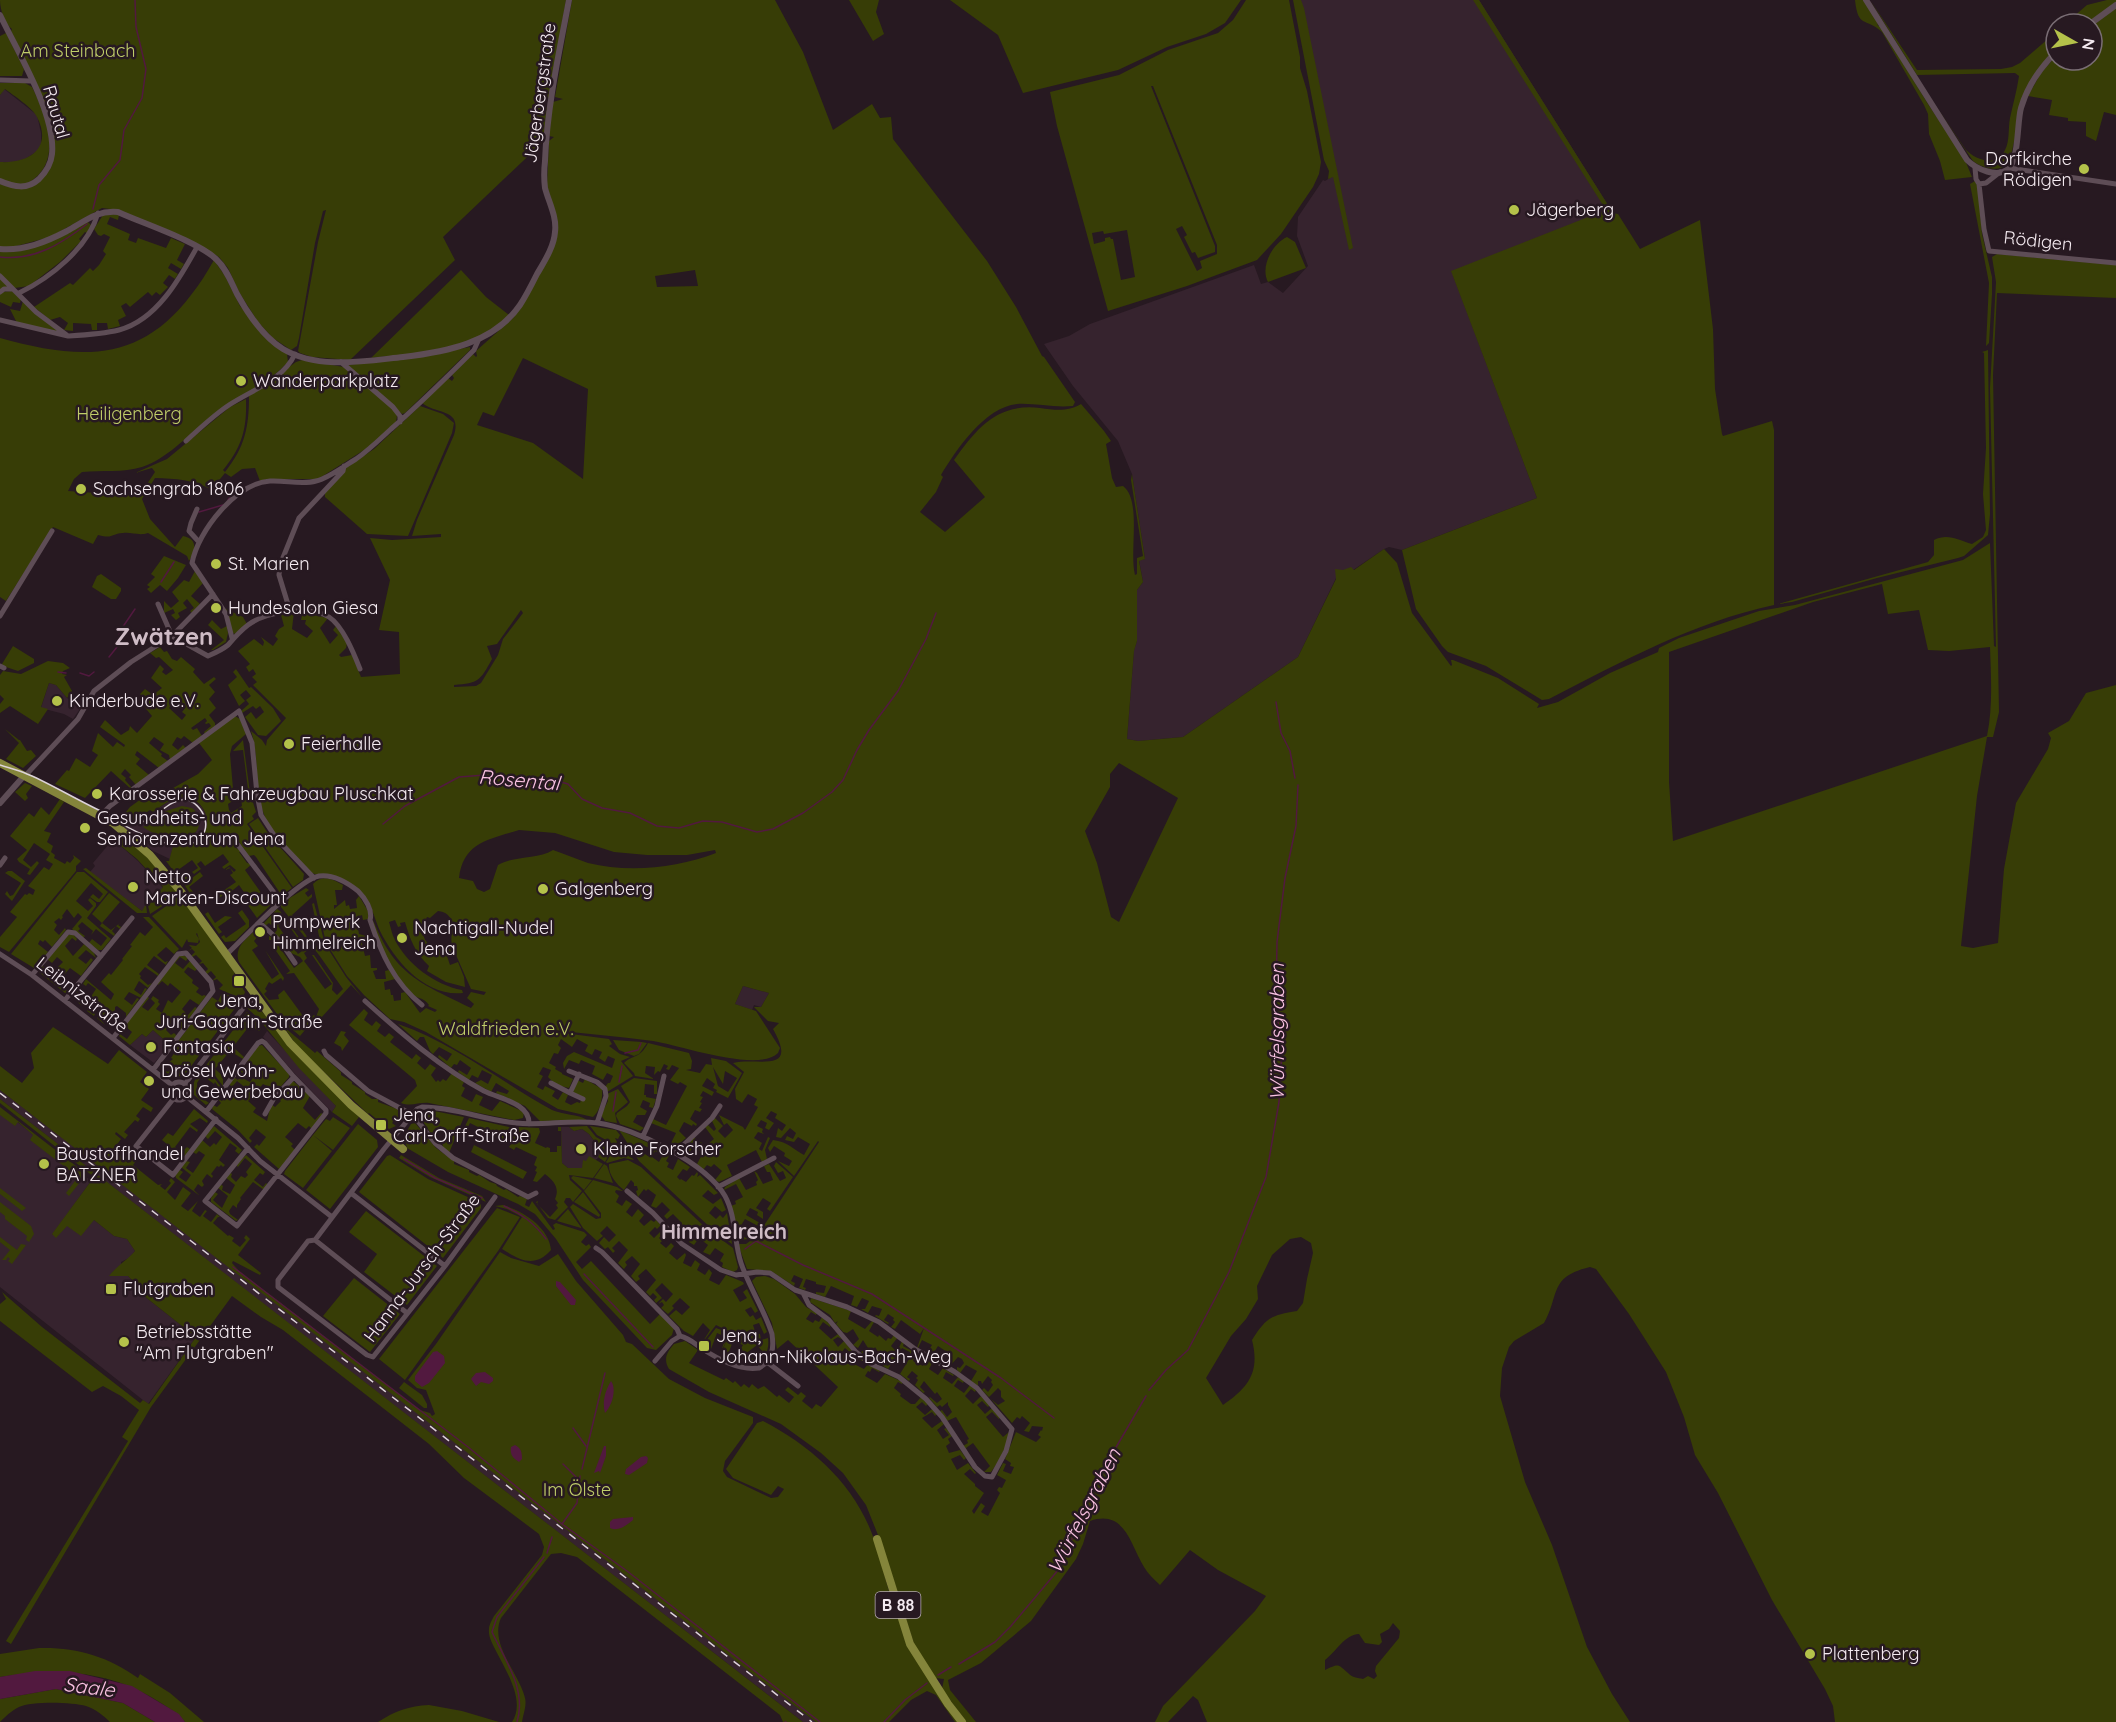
<svg xmlns="http://www.w3.org/2000/svg" width="2116" height="1722" font-family="Quicksand,sans-serif">
<style>
.built{fill:#36232e}
.green{fill:#373d06;fill-rule:evenodd}
.water{fill:#52193f}
.lines{fill:none;stroke-linecap:round;stroke-linejoin:round}
.stream{stroke:#52193f;stroke-width:1.5}
.minor{stroke:#5e4d56;stroke-width:5}
.tertiary{stroke:#5e4d56;stroke-width:6}
.primary{stroke:#84853b;stroke-width:8}
.tram{stroke:#ddd3d9;stroke-width:1.5}
.rail{stroke:#ddd3d9;stroke-width:1.5;stroke-dasharray:8 8;stroke-linecap:butt}
.poi-dot{fill:#b4c24a;stroke:#271921;stroke-width:2}
.labels{text-anchor:middle;stroke-width:5;stroke-linejoin:round;paint-order:stroke}
.shield{fill:#271921;stroke:#b6abb2;stroke-width:1.5}
.shield-label{font-size:16px;font-weight:bold;fill:#f4eaf0}
.park-label{font-size:18px;fill:#c0ce69;stroke:#271921}
.street-label{font-size:18px;fill:#f4eaf0;stroke:#271921}
.poi-label{font-size:18px;fill:#f4eaf0;stroke:#271921;text-anchor:start}
.water-label{font-size:20px;font-style:italic;fill:#fac2e2;stroke:#271921}
.quarter-label{font-size:21px;font-weight:bold;fill:#cfbcc6;stroke:#271921}
.district-label{font-size:24px;font-weight:bold;fill:#cfbcc6;stroke:#271921}
</style>
<rect width="100%" height="100%" fill="#271921"/>
<path class="built" d="M1298,0H1479L1613,213L1453,275L1537,498L1402,550L1389,547L1384,549L1353,570L1336,578L1298,657L1183,737L1138,741L1127,739L1134,650L1137,641V590L1143,582L1139,560L1145,559L1132,474L1118,441L1073,386L1044,344L1069,336L1090,324L1254,265L1261,284L1268,282L1283,293L1308,266L1297,236L1298,217L1323,180L1325,181L1333,176Z
M4,89L37,115L41,133V144L38,151L25,159L11,163L0,162V95Z
M49,683L56,685L67,698L82,706L73,719L64,714L41,708Z
M183,797L193,800L202,807L207,817V827L203,837L196,843L185,847H173L170,859L153,851L117,822L121,818L129,820L142,819L169,801Z
M116,842L138,861L163,888L142,911L90,872L95,866L93,863L109,844L112,846Z
M743,986L769,993L761,1007L754,1005L752,1010L735,1004Z
M153,1030L170,1045L154,1063L130,1045L142,1034L146,1037Z
M267,1031L336,1106L332,1112L296,1075L263,1037Z
M0,1090L54,1131L816,1722H803L240,1286L0,1099Z
M0,1108L91,1181L52,1235L67,1225L94,1220L114,1236L127,1239L135,1251L129,1258L121,1262L122,1275L128,1276L134,1282V1288L196,1337L148,1404L0,1287Z
M561,1127H569L574,1131L582,1129L589,1134L602,1152L597,1159L582,1168L576,1169L568,1168L562,1163Z"/>
<path class="green" d="M0,0H566L549,98L532,105L533,108L545,106L547,108L543,142L443,237L455,260L350,360L312,357L300,353L298,351L318,242L326,210L323,211L315,243L299,338L297,346L291,350L273,338L258,322L239,292L228,268L219,257L199,245L119,210L102,208L50,237L9,248L0,247V184L19,189L49,171L51,127L11,31L12,29C5,24 0,10 0,0Z
M572,0H775L803,52L833,130L872,104L880,118L891,117L893,139L987,261L1016,307L1042,356L1044,357L1075,402L1073,406C1054,408 1036,403 1017,404C985,407 956,450 941,475L943,477L936,492L920,512L945,532L985,497L954,460C977,428 997,403 1040,408C1055,410 1068,412 1081,404L1104,431L1111,441L1106,444L1112,478L1116,487L1123,486C1142,500 1129,552 1135,575L1137,574V558L1143,556L1131,480L1132,474L1145,559L1139,561L1143,582L1137,590V641L1134,651L1127,739L1138,741L1183,737L1298,657L1336,579L1335,569L1343,570L1351,567L1354,570L1384,549L1397,563L1412,613L1451,666L1452,665L1451,660H1453L1498,678L1539,704L1537,708L1558,702L1610,673L1658,652L1659,648L1679,638L1759,611L1795,605L1963,560L1990,543L1994,646L1996,647L1990,388L1996,282L1992,257L1997,254L2116,265V298L1997,293L1993,375L1999,712L1993,737H1987L1977,796L1961,946L1973,948L1998,943L2004,869L2016,803L2048,749L2051,738L2048,733L2069,721L2086,693L2116,685V1722H1835L1833,1706L1825,1689L1772,1600L1718,1493L1695,1455L1684,1417L1666,1372L1629,1314L1596,1269L1590,1267C1548,1277 1560,1295 1544,1323L1514,1341L1509,1347L1502,1368L1500,1396L1525,1482L1552,1545L1587,1647L1612,1694L1630,1722H1207L1198,1700L1193,1696L1168,1722H1155L1163,1706L1255,1611L1266,1596L1218,1570L1190,1550L1160,1585C1154,1579 1148,1574 1144,1567C1130,1544 1125,1509 1090,1521L1083,1544L1076,1559L1031,1621L981,1663L948,1680L950,1690L976,1722H966L942,1689L944,1679L935,1678L914,1644L884,1550L866,1505L843,1473L821,1453L781,1424L709,1392L669,1369C663,1359 667,1352 674,1344L685,1341L698,1350L689,1363L724,1380L726,1378L733,1383L735,1381L741,1387L744,1384L749,1388L752,1384L758,1389L764,1386L777,1397L779,1395L789,1403L794,1397L785,1390L788,1387L798,1395L801,1392L806,1396L802,1401L812,1409L816,1404L821,1407L838,1387L788,1340L777,1349L772,1323L752,1281L756,1277L765,1276L774,1279L795,1294L806,1307L817,1313L816,1315L811,1312L806,1319L813,1323L815,1320L819,1322L822,1317L831,1325L830,1327L823,1322L819,1328L831,1339L838,1334L843,1340L838,1337L833,1340L838,1347L844,1341L853,1352L852,1354L845,1348L841,1353L851,1361L856,1355L865,1362L858,1359L854,1364L864,1369L868,1364L880,1371L879,1372L872,1368L870,1372L868,1371L865,1376L877,1383L885,1374L903,1382L902,1384L898,1382L894,1388L901,1394L900,1396L911,1404H915L921,1397L928,1404L926,1406L922,1402L916,1407L925,1415L932,1409L937,1414L935,1416L932,1412L922,1418L932,1428L942,1421L944,1424L937,1430L943,1439L949,1435L944,1429L946,1428L952,1436L948,1439L950,1443L946,1446L949,1453L960,1450L966,1458L964,1460L960,1455L951,1459L957,1470L968,1463L976,1473L975,1474L970,1469L964,1474L975,1484V1486L984,1493L972,1511L974,1514L981,1503L985,1506L981,1512L988,1516L1000,1493L997,1490L999,1487L1002,1488L1006,1480L997,1475L1003,1463L1006,1464L1003,1471L1011,1474L1014,1467L1010,1466L1011,1463L1005,1459L1016,1432L1036,1442L1041,1437L1038,1435L1041,1430L1042,1431L1043,1427L1032,1426L1029,1432L1024,1431L1030,1423L1022,1416L1020,1419L1017,1417L1012,1423L991,1399L998,1405L1005,1401L1001,1397V1391L998,1388L989,1397L982,1390L984,1388L988,1392L993,1385L991,1382L992,1380L988,1376L982,1384L981,1381H978V1386L971,1381L977,1371L966,1365L960,1373L957,1370V1367L960,1368L964,1363L962,1359L958,1357L950,1366L945,1363L950,1354L938,1346L933,1354L940,1358L939,1360L927,1353L932,1345L922,1340L918,1348H917L924,1328L920,1334L901,1320L895,1329L891,1327L895,1322L893,1320L894,1318L888,1314L884,1320L889,1323L888,1324L875,1316L876,1315L879,1316L882,1309L872,1306L868,1313L861,1309H865L869,1301L862,1298L857,1307L851,1305L854,1296L831,1286L825,1297L816,1294V1292L824,1293L826,1286L816,1284V1282L806,1279L803,1287L806,1288L805,1290L799,1288L803,1279L794,1275L791,1281L795,1283L794,1286L771,1271L747,1269L738,1244H746L757,1236L819,1142L818,1141L794,1176L778,1161L789,1166L792,1161L784,1156L785,1153L774,1146L770,1152L768,1148L773,1140C788,1142 793,1149 804,1155L810,1144L798,1137L794,1142L785,1140L787,1136L793,1139L796,1133L790,1128L781,1138L776,1137L778,1128L782,1131L786,1125L775,1118L777,1114L771,1111L766,1118L774,1123L769,1130L765,1128L767,1123L761,1120L757,1126L763,1129L762,1132L764,1134L758,1132L754,1138L762,1143L759,1149L762,1151L768,1137L770,1138L765,1150L767,1159L762,1162L756,1150L727,1165L732,1176L719,1182L715,1180L722,1171L714,1164L711,1167L707,1165L703,1170L697,1164L703,1153L693,1147L686,1157L683,1155L681,1150L694,1137L699,1143L701,1142L705,1146L714,1139L705,1127L708,1125L714,1131L716,1129L712,1121L715,1118L723,1126L718,1131L725,1138L733,1130L727,1123L724,1125L719,1115L743,1127L745,1130L758,1107L754,1105L757,1099L748,1094L742,1103L736,1099L735,1089L744,1072L733,1063C758,1057 799,1075 773,1029L779,1023L768,1021L754,1007H761L769,993L743,986L735,1004L756,1011L780,1048L778,1053C758,1073 679,1045 653,1041C618,1036 582,1034 547,1029V1033L553,1034L556,1032L609,1039L612,1044L609,1046L620,1054L630,1057L621,1061L633,1076L607,1092L605,1087L608,1083H610L613,1076L607,1073L603,1080L592,1074L595,1066L581,1060L579,1064L569,1060L564,1069L563,1063L567,1056L574,1052L612,1068L615,1059L608,1056L605,1062L599,1058L602,1052L595,1049L592,1055L585,1051L588,1045L577,1039L572,1047L561,1039L558,1045L561,1048L558,1054L554,1053L549,1063L556,1067L555,1069L562,1073V1074L573,1079L569,1088L556,1085L548,1077L551,1070L543,1067L539,1074L543,1076L537,1087L543,1090L545,1086L555,1091L552,1096L558,1100L563,1092L568,1095L565,1102L571,1105L577,1102L580,1103L581,1100L573,1092L577,1080L583,1083L585,1079L602,1089C603,1098 600,1111 593,1117L558,1109L426,1032L404,1022L390,1019L364,995L347,976L326,943L313,884C323,874 332,879 343,885L342,890H335L337,905H334V909L345,900L346,906L349,905L350,909L357,908L356,900L359,896L368,911V919L363,920L362,915L353,919V924L357,923L359,934L366,936L367,939L361,940L365,956L370,955L371,968H377V970L373,971L376,979H386L385,971L389,970L395,979L384,982L385,990L390,989L391,995H393L394,1001L401,1000V993L405,992L420,1013L426,1008L435,1012L437,1010L428,1006L429,1005C424,997 415,998 409,993C397,982 374,934 373,920C395,975 420,983 471,1008L474,1004L467,998L471,992L484,995L486,992L471,989L452,946C449,932 459,914 438,911L430,918L427,917C421,929 421,939 432,947L430,950L433,953C437,949 445,946 451,950L452,953L447,956L450,965L458,962L464,977L465,987L446,982L427,971L429,966C415,953 410,939 405,922L400,923L401,926L398,927L395,920L389,922C391,928 392,935 395,940C407,964 435,985 462,990L463,993C425,997 395,961 380,931C375,920 372,906 365,897C359,891 338,879 330,876C324,873 317,876 312,873C303,868 275,834 269,825C252,796 261,762 251,731L262,740L266,746L267,740L286,718L253,685L257,682L252,677L256,674L253,669L249,672L246,667L250,664L238,651L254,639L263,646L264,642L261,637L273,646L278,639L275,636L279,629L284,626L281,615L294,612L292,629L307,638L313,631L305,624L306,620H301L302,615L297,614L298,612L328,618L320,628L330,644L338,635L333,630L336,626L347,643L346,648L339,655L341,657L352,655L361,677L400,674L399,632L379,630L390,580L370,538L392,540L441,537V534L412,536L417,520L454,435C462,408 437,415 422,403L448,378L452,381L454,378L452,375L473,354L476,357L477,356L476,351L513,318L522,306L555,243L558,228L547,185L549,141L554,137L549,136L553,102L563,99L555,97ZM695,270L698,286L657,287L655,276ZM523,358L588,389L583,479L533,443L477,425L483,412L494,416ZM1882,584L1888,614L1919,610L1928,650L1949,651L1990,647C1991,677 1993,707 1987,736L1673,841L1669,782V652L1813,602ZM521,610L523,613L503,639L498,655L481,683L476,686L454,687V685C479,683 480,681 492,659L487,646L497,644ZM1119,763L1178,798L1119,922L1111,917L1097,863L1085,831L1110,787V774ZM519,830L555,833L614,852L647,855H687L715,850L716,853C677,868 629,873 588,863C576,859 565,854 553,850C537,860 516,855 498,865L490,889L484,892L477,889L473,881L459,878C463,842 490,839 519,830ZM1301,1237L1311,1243L1313,1253L1307,1279L1303,1303L1297,1311C1271,1315 1266,1318 1252,1340C1260,1372 1249,1387 1223,1405L1206,1378L1231,1336L1246,1319L1258,1299L1257,1286L1272,1255L1290,1239ZM1393,1623L1400,1631L1399,1638L1376,1666L1375,1671L1377,1676L1374,1679L1368,1676L1363,1679C1358,1678 1351,1677 1348,1673C1338,1664 1339,1663 1325,1670V1660C1337,1651 1344,1635 1359,1634L1365,1643L1379,1645L1382,1642L1380,1634L1389,1629Z
M849,0H879L876,12L884,34L873,41Z
M950,0H1241L1225,23L1206,34L1167,47L1118,70L1023,93L998,35Z
M1246,0H1289L1300,57V68L1307,91L1321,162L1319,174L1313,187L1281,234L1257,260L1187,286L1108,311L1057,126L1050,92L1119,75L1168,50L1218,33L1233,20ZM1151,86H1153L1217,245V254L1200,261L1202,268L1197,271L1176,229L1182,226L1187,235L1184,237L1192,253L1195,252L1198,258L1215,252V246ZM1127,230L1135,277L1121,280L1113,239H1111L1110,237L1105,238V241L1094,244L1092,233L1103,231L1104,234Z
M1293,0H1301L1304,8L1353,248L1349,250L1333,177L1328,179L1329,171L1324,160Z
M1473,0H1479L1613,213L1618,214L1640,249L1700,220L1713,329L1715,389L1722,434L1723,436L1772,421L1774,430V605C1694,622 1621,662 1549,699L1542,700L1486,666L1448,652L1442,646L1416,609L1402,550L1537,498L1451,271L1606,210Z
M1855,0H1864L1877,21L1878,26H1880L1928,104L1965,160L1972,177L1945,180L1940,161L1929,134L1928,114L1924,105L1882,32C1866,17 1858,29 1855,0Z
M1870,0L1917,70L2001,69L2012,67L2020,63L2056,32V49L2026,89L2009,164C1998,172 1984,169 1973,161L1919,81L1966,150C1976,160 1997,168 2005,150C2010,141 2008,128 2010,118C2013,104 2017,90 2019,76L2015,73L1917,75Z
M2107,0H2116V2L2086,24H2065L2087,5Z
M2116,8V115L2104,112L2096,141L2086,136V122L2068,121V118L2049,115L2052,100L2028,96L2041,73L2056,56V60H2092V26Z
M6,33L24,69L22,76H0V36Z
M0,83H25L32,87C45,113 62,156 35,178C31,182 24,185 18,185C12,184 6,181 0,179V162C29,164 53,148 37,117C33,108 13,95 5,89L0,95Z
M1975,181L1978,187L1982,234L1992,277V294L1989,343L1986,346L1989,283L1970,184Z
M108,213L119,215L118,220L110,217L107,224L130,234L128,240L136,243L138,238L166,248L171,238L185,244L177,260L184,264L181,269L171,263L168,268L178,274L175,279L169,275L163,283L168,287L160,295L156,292L152,296L148,292L130,307L126,303L121,306L126,316L118,320L120,326L108,329L107,323H97V330H92L91,324L73,323V331L64,330L68,323L60,317L50,320L34,307L70,283L73,285L90,268L93,271L99,265L106,254L103,251L110,237L104,234L101,236L98,235L94,229L103,215Z
M87,221L92,226L87,233L85,232L79,239L81,241L60,262L29,286L0,290V252L29,249Z
M1287,237L1295,242L1306,268L1268,282C1260,267 1272,244 1287,237Z
M214,260L225,276L240,306L287,354L288,362C265,387 232,401 206,422C184,438 168,458 142,467C123,473 102,470 82,472L74,479L68,491L139,496L155,472L152,468L135,473L167,459L230,407L246,399C247,429 242,447 223,470L225,472C245,447 249,427 249,396L296,362L302,360L344,367L394,409L397,416L396,422L372,445L318,479H268L260,481L255,468L242,469L231,477L225,473L211,490C194,479 175,479 155,478L142,499L150,519L175,547L183,536C198,539 196,550 189,561L187,556L148,533C139,536 132,532 123,533C110,534 114,539 98,535L93,544L53,527L6,601L0,597V338C77,359 138,365 191,295C200,284 207,272 214,260Z
M461,270L486,297L509,315C499,324 487,334 474,339C443,352 405,354 371,358Z
M12,291L21,299L20,303L13,302L11,307L0,302V294L3,292Z
M23,301L58,331V333L17,323L10,309L20,311Z
M470,347V350L405,413L402,414L348,365L410,358Z
M1988,350L1990,514L1988,535L1964,556L1958,558L1877,578L1792,602L1778,604L1928,562L1934,555V540C1948,533 1958,540 1972,544L1983,537L1986,530L1983,494L1986,448L1984,353L1982,352Z
M420,406L443,414L454,423L452,433L408,536L367,534L325,497V493L346,468L374,449Z
M164,556L186,565L178,578L167,591L160,585L151,593L147,589L150,587L147,585L155,577L151,574Z
M195,571L203,583L191,596L200,604L192,613L190,611L194,608L187,599L183,603L187,608L178,613L180,617L176,620L171,615L175,613L173,609L164,613V601L171,608L179,601L172,592L184,580L189,582Z
M101,574L121,588V591L116,599H111L92,587L97,576Z
M224,608L243,617L247,624L235,634L233,633Z
M212,620L221,629L227,626L228,633L226,642L213,650H211L224,640L208,625Z
M13,646L34,659V663L18,671L3,666L2,664Z
M160,647L164,652L167,651L172,659L177,661L181,657L195,669L193,672L204,684L214,677L216,679L209,685L215,692L209,699L216,708L209,715L215,723V726L205,734L204,732L211,726L209,723L206,724L205,723L207,721L205,718L191,728L193,730L197,728L202,736L193,743L184,736L181,739L177,737L172,745L178,750L183,745L186,748L170,760L169,755L160,750L164,744L154,737L149,743L162,754L161,756L168,761L159,768L137,751L135,755L140,759L136,764L149,775L136,785L129,777L131,775L125,769L121,774L126,778L125,780L132,788L131,789L111,771L85,798L55,784L67,770L69,771L76,758L90,767L98,755L92,751L98,733L113,747L117,742L124,747L125,745L100,727L105,720L121,735L129,730L130,726L137,733L152,716L142,704L145,700L140,694L145,689L153,695L162,688L151,678L160,665L164,669L162,672L166,675L173,670L159,657L156,658L150,653ZM176,699L186,707L182,712L186,715L182,720L169,708Z
M48,661L63,663L70,668L63,671L62,674L67,675L64,677L72,691L67,698L56,685L49,683L41,707L48,709L38,724L10,706L0,713V704L4,699L0,695V675L3,671L21,674Z
M236,669L249,688L251,687L273,708L281,721L266,736L258,735L245,717L251,712L256,719L264,712L260,706L256,709L253,706L242,713L241,711L249,704L246,700L251,696L246,690L240,695L245,701L239,706L228,685L237,677L233,672Z
M235,716L240,719L246,734L232,746L230,754L234,800L228,804L229,810L231,813L242,806L241,798L249,797L243,750L233,751L243,740L250,793L256,812L252,816L254,819L247,824L292,888L279,897L277,896L280,893L256,857L254,855L249,856L237,839L235,841L234,847L243,852H239L247,863L252,864L245,870L264,897L269,894L272,898L274,897L275,901L257,918L247,904L250,901L239,885L226,896L225,894L219,898L217,895L236,882L230,875L233,873L230,868L225,870L229,867L234,872L236,870L230,865L224,869L222,867L229,862L223,854L205,866L201,861L197,864L201,869L194,874L192,872L198,868L192,860L178,870L183,878L189,875L190,877L181,881L166,861H169L173,846C226,848 209,790 178,798C168,800 160,807 153,812L150,810L144,814L146,817C138,821 129,821 121,818L130,807L141,799L154,801L166,792L198,774L212,760L199,743Z
M5,729L19,740H20L27,751L31,750L36,756L23,768L6,759L19,743Z
M25,783L32,786L26,794L28,798L25,801L15,792Z
M60,799L64,802L44,831L51,833L47,842L53,846L51,852L55,855L54,858L65,864L67,861L70,863L74,858L73,855L81,861L76,866V871L9,952L0,947V937L17,917L10,912L25,894L27,895L29,893L33,895L35,890L28,886L44,867L49,870L53,864L46,860L50,854L34,843L23,860L31,867L37,861L39,863L30,875L27,874L30,869L19,862L17,859L27,850L10,836L29,813L34,817L41,807L49,815Z
M182,806L192,808C207,820 197,840 179,840C168,840 151,833 143,827L166,811Z
M258,818L269,835L304,874L303,880L293,887L249,824Z
M115,835C149,842 213,943 235,973L234,974L245,992L241,1003L233,995L219,989L223,985L217,979L212,981L216,977L211,971L207,974L205,972L208,969L203,963L199,964L202,961L196,955L192,957L191,956L195,952L192,949L188,951L192,948L189,945L196,946L200,942L197,933L196,934L199,939L198,943L188,942L187,939L182,948L152,916L172,902V900L150,914L148,906L163,887L137,859L116,842L113,845L107,839Z
M86,868L142,911L146,904L147,913H137L83,869Z
M8,871H12L25,881L12,901L5,894L7,891L10,896L13,895L21,883L5,873Z
M77,872H84L108,892L100,902H97L90,897L93,894L99,899L103,894L91,883L76,901L88,911L93,906L88,900L90,898L96,903V906L87,918L111,939L102,950H98L89,943L92,939L101,946L107,938L96,929L91,935L93,931L82,922L78,926L80,929L78,931L85,936L83,938L72,929L82,917L78,913L74,918L67,909L62,916L63,917L61,920L59,918L54,922L57,925L54,930L59,935L65,928L66,930L52,947L45,940L43,942L40,940L38,944L48,952L34,968L11,954Z
M200,872L203,876L189,887L195,894L200,891L202,893L193,898L184,884Z
M306,888L309,890L305,893L308,897L312,894V897L292,915L308,938H311L313,946L321,945L312,904L314,903L325,944L346,977L362,997L351,985L310,1030H305L300,1036L282,1021L239,962C233,947 248,937 259,927H261L266,934L260,929L257,932L259,935L254,941L258,946L252,950L272,979L279,974L265,950L284,978L283,981L281,978L272,984L269,982L265,989L267,991L264,994L269,1000L279,999L278,995L284,990L306,1020L314,1015L316,1017L319,1009L294,973L286,974L290,971L274,948V940H269V936L276,939L275,941L294,968L303,961L300,957L289,952L274,934L277,930L269,923L265,926L264,923L277,909L280,911L308,950L304,953L307,958L304,961L325,989L332,984L312,955H314L333,983L332,990L337,995L343,989L319,955L281,907V905L289,901L288,899ZM285,920L305,949L298,954L278,926Z
M109,893L120,902L102,923L111,930L120,923L118,925L121,927L120,929L116,926L112,931L115,934L114,936L100,926L102,923L92,914Z
M242,910L249,920V927L235,941L225,942L221,937L224,935L226,938L246,924L238,913Z
M208,912L215,923L225,916L232,917L218,927L222,932L219,934L205,914Z
M143,917H149L179,949L174,954L166,947L157,955L165,962L168,961L166,965L154,956L147,965L159,974L158,976L145,967L139,974L141,976L140,978L148,985L152,983L148,988L139,981L134,990L141,995L145,988L147,989L141,998L129,992L124,999L132,1005L137,998L139,999L126,1017V1013L117,1006L115,1007V1010L113,1014L115,1016L114,1019L106,1013L101,1020L105,1025L97,1018L103,1011L100,1009L103,1005L97,1001L91,1009L95,1014L94,1016L87,1011L94,1001L83,995L79,1000L82,1006L72,997L78,989L90,998L96,989L88,983L86,986L83,984L86,979L111,1000L114,994L101,982L109,973L111,975L123,960L122,959L132,946L130,945L140,932L145,936L153,927Z
M68,935H74L77,939L76,941L72,938L65,946L73,956L84,944L94,953L96,958L86,950L78,958L86,964L91,958L93,960L81,976L70,968L63,976L61,975L57,981L60,983L59,986L64,990H70L65,993L39,972L42,966L50,970L46,969L44,972L51,979L56,974L58,975L62,970L57,968L63,962L57,957L52,963L47,959Z
M178,956H185L188,958L186,961L180,957L175,963L183,969L190,961L197,969L195,971L188,967L184,972L193,980L192,983L199,988L196,992L202,996L204,995L206,996L199,1005L190,999L182,1009L188,1015L195,1007L197,1008L181,1030L171,1023L166,1030L171,1035L174,1033L177,1036L170,1045L153,1030L146,1037L142,1034L130,1045L119,1036L120,1034L127,1039L132,1032L124,1025L147,996L149,998L142,1007L148,1011L155,1003L151,999L153,996L159,1000L158,1002L160,1004L156,1009L162,1013L168,1000L172,1003L181,992L170,983L168,986L162,981L158,985L157,983Z
M222,993L232,996L239,1003L185,1074L182,1076L172,1077L160,1068L162,1062L164,1064L162,1068L168,1072L172,1067L168,1063L173,1059L171,1058L177,1049L175,1047L172,1049L212,997L218,1001Z
M250,1007C261,1006 268,1019 274,1027C300,1059 331,1087 359,1117L352,1126L332,1112L336,1106L299,1068L258,1018L247,1008Z
M364,1009L368,1013L364,1020L372,1026L376,1021L381,1025L377,1031L385,1037L389,1033L394,1037L390,1042L412,1059L416,1054L421,1058L417,1063L425,1070L430,1064L436,1068L431,1075L436,1082L438,1080L440,1082L443,1079L446,1081L452,1073L464,1082L462,1086L465,1088L461,1096L472,1102L476,1094L483,1097L479,1105L492,1111L500,1101L524,1112L523,1118L514,1120L429,1103C419,1102 411,1107 401,1103L417,1086L415,1080L349,1025Z
M247,1012L257,1021L261,1029L259,1031L250,1025L233,1047L244,1057L243,1059L230,1051L215,1069L223,1076V1086L213,1073L204,1068Z
M398,1024C454,1043 501,1082 552,1110C563,1115 578,1114 587,1120L540,1121L525,1106L496,1093L497,1091L507,1094L509,1091L496,1083L491,1092L475,1083L481,1080L488,1084L492,1075L482,1070L478,1078L472,1075L469,1080L458,1072L459,1070L467,1075L471,1068L460,1060L457,1065L454,1064L451,1068L438,1057L439,1055L447,1061L452,1054L439,1047L433,1054L430,1051L424,1037H420L417,1041Z
M53,1027L108,1064L119,1050L147,1072L140,1082L149,1089L141,1100L153,1108L151,1112L143,1107L136,1116L140,1119L138,1122L135,1120L124,1132L128,1135L125,1139L116,1132L115,1134L121,1139L113,1150L121,1156L131,1146L122,1158L128,1163L134,1155L132,1153H139L140,1156L133,1165L158,1185L162,1184L160,1186L165,1190L171,1183L169,1181L171,1178L175,1182L167,1192L175,1200L183,1187L191,1193L181,1206L188,1211L198,1201L192,1211L200,1217L205,1210L207,1211L203,1216L211,1222L217,1214L220,1217H218L213,1223L228,1236L229,1235L234,1238L232,1241L240,1247L246,1240L244,1238L246,1235L250,1239L238,1255L261,1273L260,1275L233,1261L232,1263L239,1271L420,1410L430,1413L432,1416L435,1414L426,1390L417,1388L408,1380L436,1344L500,1252L511,1258L539,1266L558,1254L576,1281L623,1335L626,1342L632,1344L669,1379L705,1398L753,1417V1423L725,1461L723,1471L727,1477L771,1498L778,1497L784,1489L778,1486L771,1495L733,1478L726,1469L757,1423L763,1421C813,1447 855,1485 874,1539C883,1564 887,1593 899,1618C917,1653 938,1687 958,1722H955L936,1695L927,1691L911,1700L889,1722H816L754,1675L0,1090V1066L22,1083L34,1068L31,1053Z
M284,1027L315,1053L317,1051L341,1072V1075L352,1082V1084L365,1092V1094L372,1099H378V1102L400,1110L403,1117L400,1121L396,1118L392,1123L396,1126L389,1129L369,1113L368,1114L297,1046Z
M341,1031L346,1032L344,1035L349,1041L342,1051L341,1047L334,1043Z
M613,1040L642,1042L647,1043L639,1054L634,1056L619,1050Z
M648,1043L689,1053L692,1061L691,1069L686,1070L700,1073L706,1064L712,1065L711,1058L726,1061L742,1073L728,1098L716,1092L717,1090L713,1088L715,1084L707,1078L702,1086L714,1092L712,1096L703,1091L700,1096L703,1097L700,1102L702,1103L699,1108L702,1109L700,1112L695,1110L690,1119L697,1124L696,1126L693,1124L692,1126L684,1122L679,1131L686,1138L674,1148L667,1146L670,1145L676,1133L651,1123L653,1119L666,1125L687,1086L680,1082L678,1084L670,1080L679,1068L672,1065L669,1070L666,1069L668,1066L664,1064L660,1072L658,1071L654,1075L655,1067L646,1066L645,1073L654,1079L635,1076L634,1073L624,1063C633,1054 639,1060 648,1043ZM713,1067L723,1084L725,1071L737,1078L728,1092L718,1086Z
M262,1045L289,1074V1077L277,1091L263,1084L248,1101L256,1108L253,1112L267,1121L271,1104L275,1107L281,1101L277,1097L293,1081L310,1096L303,1108L315,1120L321,1113L324,1115L312,1129L309,1126L306,1129L298,1123L285,1137L293,1144L291,1146L295,1150L279,1169L254,1147L257,1144L259,1146L266,1137L256,1129L249,1138L252,1141L250,1143L238,1130L212,1109L213,1105L217,1107L221,1103L218,1099L222,1101L225,1097L222,1093L225,1089L236,1096L237,1095L240,1096L246,1088L237,1081L232,1087L229,1084L234,1077L238,1080L240,1077L250,1082L256,1074L248,1068L243,1073L239,1071L244,1065L248,1067L250,1064L246,1062L258,1046Z
M203,1069L212,1075L221,1087L220,1089L215,1082L214,1084L202,1075L197,1083L198,1095L209,1103L206,1105L194,1095C192,1082 195,1078 203,1069Z
M634,1078L657,1081V1094H654V1085L645,1084L644,1095H646V1097L656,1099L653,1108L649,1107L650,1103L643,1100L640,1107L647,1111L645,1115H637L633,1122L644,1128L640,1131L620,1124L616,1116L617,1113L627,1106L630,1102L621,1086Z
M618,1089L628,1102L615,1113L617,1123L605,1121L601,1115L608,1101L607,1094Z
M0,1099L803,1722H783L780,1715L577,1557L561,1553L551,1554L501,1618C489,1644 519,1673 525,1698C527,1705 523,1715 522,1722H512C526,1701 506,1671 496,1651C493,1645 488,1637 489,1629C489,1625 492,1620 494,1616L542,1555L544,1547L539,1534L464,1478L429,1444L283,1330L261,1317L232,1296L151,1407L11,1644L6,1641L128,1441L122,1437L139,1410L121,1396L103,1386L92,1392L0,1321V1304L6,1299L2,1292L42,1327L140,1403L143,1400L149,1404L196,1337L134,1288V1282L128,1276H109C118,1265 127,1260 135,1251L127,1239L114,1236L94,1220L81,1236L67,1226L56,1238L52,1234L94,1177L0,1103Z
M0,1107L85,1173V1176L69,1196L66,1193L78,1177L30,1140L33,1135L18,1122L15,1126L0,1115Z
M194,1109L208,1121L207,1123L200,1118L190,1124L198,1130L197,1132L190,1127L175,1147L182,1152L187,1147L190,1149L184,1158L162,1140L168,1133L173,1136Z
M429,1110L464,1117L449,1153L442,1147L443,1145L441,1143L448,1134V1131L440,1126L435,1134L430,1132L420,1117L421,1112Z
M333,1117L350,1128L333,1150L313,1135L326,1119L330,1121Z
M469,1118L518,1129L519,1127L539,1128L540,1132L535,1143L546,1148L547,1147L550,1148V1152H557V1146H561V1131H558V1127H561L562,1163L568,1168H582L583,1160L586,1161L589,1156L603,1164L593,1178L569,1175L570,1180L582,1191L573,1202L570,1198H566L564,1202L568,1207L555,1220L548,1218L536,1202L538,1201L537,1204L550,1217L558,1208L556,1205L558,1203L555,1199C560,1188 554,1181 545,1174L537,1182L533,1181L537,1172L535,1171L537,1167L534,1165L537,1157L516,1147L514,1150L509,1147L511,1144L489,1134L488,1137H481L484,1130L470,1123L464,1134L463,1130Z
M415,1123L436,1148L454,1161V1164L469,1170V1172L477,1176L479,1175L490,1182L496,1184L497,1186L504,1190L506,1189L518,1197L520,1196L527,1199L525,1205L529,1207L532,1201L553,1230L555,1229L553,1225L556,1223L584,1232L587,1235L581,1242L586,1246L589,1244L591,1247L576,1262L582,1269L591,1261L650,1324L660,1314L674,1328L672,1335L656,1350L647,1348L583,1280L556,1239L535,1214L518,1204L448,1172L407,1148L404,1136L411,1124Z
M358,1124L377,1140L378,1147L330,1209L306,1190Z
M214,1126L242,1150L239,1154L235,1151L237,1148L230,1143L219,1160L225,1165L223,1167L221,1165L219,1167L217,1166L211,1174L213,1176L212,1178L207,1174L202,1181L204,1185L202,1187L198,1184L194,1190L200,1196L176,1178L175,1174L180,1170L183,1172L179,1177L186,1182L191,1175L181,1167L186,1161L190,1162L186,1168L193,1173L205,1155L199,1151L196,1154L193,1152L202,1140L210,1147L214,1143L216,1145L222,1137L215,1131L208,1139L205,1136Z
M587,1126L596,1137L614,1147L605,1162L598,1157L602,1151L589,1134L582,1129L574,1131L569,1127Z
M590,1126L616,1130L620,1135L618,1139L615,1138L617,1142L615,1145L597,1135Z
M619,1130L651,1144L649,1148L643,1145L640,1151L648,1156L654,1146L663,1150L660,1153L655,1151L652,1157L659,1162L663,1155L670,1154L666,1161L669,1163L667,1167L673,1170L678,1159L690,1167L687,1171L683,1169L677,1177L680,1180L681,1179L686,1182L692,1175L694,1176L697,1172L698,1174L697,1177L700,1175L718,1193L714,1195L708,1190L702,1196L713,1204L721,1198L726,1210L722,1212L715,1206L709,1213L716,1219L720,1215L723,1218L727,1213L732,1244L714,1231L639,1161Z
M313,1135L332,1151L303,1188L284,1174L285,1171Z
M474,1145L527,1172L523,1179L471,1152Z
M615,1148L632,1158L634,1160L624,1158L607,1163L606,1162Z
M246,1155L265,1172L263,1175L260,1173L254,1180L263,1187L266,1183L268,1185L264,1190L253,1182L240,1198L241,1199L237,1205V1208L233,1205L229,1211L230,1214L238,1220L241,1217L242,1218L236,1221L211,1202V1198L215,1192L218,1194L213,1200L222,1208L228,1196L217,1187L220,1184L223,1186L222,1190L230,1194L235,1185L225,1177L229,1172L232,1174L231,1177L236,1182L241,1176L245,1178L248,1175L246,1172L252,1164L245,1158L238,1167L236,1165Z
M390,1155L428,1179L481,1203V1208L443,1258L359,1192L387,1156Z
M401,1155L439,1178L482,1196L486,1202L430,1177L399,1158Z
M628,1160L641,1167L707,1229L733,1248L738,1267L737,1270L733,1272L722,1267L723,1263L720,1261L724,1254L715,1248L710,1255L703,1252L708,1245L699,1238L694,1245L689,1242L694,1235L686,1227L680,1233L677,1231L682,1226V1223L673,1214L667,1219L664,1216L670,1210L662,1202L656,1208L651,1206L656,1195L648,1189L646,1191L644,1189L638,1197L636,1191L638,1190L637,1186H634V1183L631,1180L624,1190C616,1184 608,1174 609,1164Z
M776,1162L793,1177L770,1211L767,1209L771,1203L763,1198L756,1208L763,1212V1219L757,1215L758,1212L750,1208L746,1215L760,1223L758,1226L745,1219L740,1227L742,1232L741,1235L748,1239L741,1240L737,1238L731,1206L736,1204L735,1201L743,1197L736,1184L724,1190L725,1187L739,1178L746,1190L757,1185L756,1182L758,1180L754,1171L757,1173L763,1184L773,1180L770,1172H767L764,1166L769,1164L780,1181L786,1178L783,1171L778,1173L774,1166Z
M604,1164L607,1166L613,1183L594,1178Z
M573,1176L592,1180L584,1190L571,1178Z
M593,1180L617,1187L623,1191L616,1190L615,1192L619,1196L616,1202L622,1206L626,1200L632,1204L626,1212L632,1217L638,1209L644,1215L639,1221L644,1226L651,1220L654,1222L656,1220L661,1225L657,1229L655,1227L649,1233L654,1238L660,1232L663,1233L659,1238L662,1241L660,1243L666,1248L671,1243L674,1246L669,1253L677,1260L685,1253L686,1255L683,1263L691,1267L695,1260L700,1264L697,1270L705,1275L709,1269L712,1273L709,1280L719,1285L726,1275L743,1282L744,1284L733,1290L740,1302L747,1298L743,1292L747,1289L758,1311L755,1313L751,1307L745,1310L750,1317L753,1315L756,1320L761,1317L767,1332L764,1334L759,1323L753,1325L756,1334H760L761,1340L768,1338C770,1352 763,1363 748,1364L751,1357L754,1360L763,1352L757,1345L744,1355L741,1354L742,1351L740,1350L743,1345L733,1341L727,1357L721,1354L730,1332L716,1325L702,1343L710,1330L703,1323L693,1336L684,1331L669,1316L676,1310L682,1315L690,1307L680,1298L672,1306L674,1308L668,1314L661,1308L664,1305L662,1302L658,1304L663,1299L666,1302L673,1294L662,1283L655,1290L662,1298L656,1303L654,1300L657,1297L653,1293L650,1296L646,1292L656,1280L646,1269L638,1276L640,1279L636,1282L631,1276L640,1264L632,1256L625,1262L627,1265L624,1269L618,1263L628,1250L619,1241L612,1248L615,1251L613,1253L608,1247L605,1249L599,1243L604,1237L609,1242L616,1235L607,1226L600,1233L603,1236L597,1241L583,1228L570,1207L573,1204L596,1219L601,1218V1213L584,1191Z
M0,1188L26,1208L22,1211L0,1194Z
M583,1192L600,1215L599,1217L574,1202Z
M0,1202L31,1226L34,1234L29,1242L26,1240L27,1236L5,1219V1216L0,1212Z
M503,1205C523,1211 549,1227 551,1250C535,1268 521,1261 502,1249L522,1217L507,1209L495,1206Z
M497,1208L520,1217L498,1251L405,1380L379,1359Z
M568,1209L581,1227V1228L557,1221Z
M366,1211L437,1266L407,1305L364,1272L377,1254L349,1232Z
M0,1237L17,1250L21,1244L26,1245L12,1264L8,1261L10,1259L8,1257L6,1260H2L10,1250L0,1242Z
M354,1278L400,1314L370,1352L323,1316Z
M811,1298L851,1311L848,1319L865,1329L872,1321L874,1322L869,1331L878,1337L879,1335L886,1341L888,1338L891,1339L894,1335L898,1337L891,1346L897,1352L902,1341L904,1343L903,1346L912,1351L910,1355V1352L902,1348L888,1369L883,1366L884,1364L888,1366L891,1361L885,1353L883,1352L879,1364L875,1362L879,1353L875,1347L868,1358L861,1352L868,1348L863,1340L858,1348L853,1345L859,1339L853,1329L847,1333L843,1332L836,1324L838,1321L835,1323L830,1315L810,1302Z
M716,1328L727,1332L729,1335L720,1354L726,1337L717,1333L711,1349L705,1346L708,1343L706,1341Z
M914,1351L923,1356L916,1354L913,1361L923,1366L927,1359L936,1364L932,1363L929,1369L938,1375L943,1368L954,1375L953,1376L946,1372L943,1378L952,1384L958,1377L964,1381L963,1383L958,1380L954,1386L964,1393L970,1385L976,1390L975,1392L971,1389L965,1396L973,1404L981,1396L990,1405L988,1407L982,1401L977,1405L985,1414L992,1408L1000,1417L999,1419L992,1412L986,1417L1003,1437L1009,1432C1007,1447 1000,1460 991,1472H984L990,1466L973,1443L966,1448L968,1454L963,1446L968,1443L967,1440L969,1439L956,1417L947,1421L940,1411L942,1410L947,1417L952,1412L948,1405V1402L942,1407L940,1405L937,1407L929,1398L930,1397L937,1403L942,1399L937,1392L935,1394L924,1381L920,1387L925,1392L923,1393L915,1385L918,1380L916,1378L918,1376L912,1371L907,1377L910,1379L909,1381L900,1374Z
M404,1382L422,1395L427,1404V1408H424L399,1388Z
M39,1648C76,1647 107,1656 138,1678L140,1674L170,1693L204,1722H185C177,1712 167,1707 156,1700C107,1670 56,1668 0,1677V1654Z
M56,1689L123,1703L155,1722H110C103,1715 95,1709 86,1706C72,1702 32,1701 19,1707C11,1711 6,1716 0,1722V1699Z
M429,1705L462,1711L499,1722H378C395,1711 409,1706 429,1705Z"/>
<path class="water" d="M556,1281L560,1282L576,1300L575,1305H571L556,1286Z
M437,1351L444,1356L445,1363L429,1383L422,1387L415,1381V1376L433,1352Z
M485,1372L493,1378V1381L489,1384L481,1382L476,1386L471,1379L476,1373Z
M611,1381C617,1389 612,1406 605,1413C602,1402 605,1391 611,1381Z
M515,1445C521,1448 522,1452 522,1459L519,1462C512,1458 510,1454 511,1447Z
M604,1446H606V1456L600,1473L599,1471L594,1473Z
M646,1456L648,1458L647,1463L629,1475L625,1474L626,1469L641,1457Z
M633,1517V1520C627,1525 618,1532 610,1528V1522L613,1519Z
M35,1671H70L132,1686L179,1714L185,1722H155L123,1703L56,1689L0,1699V1677Z"/>
<g class="lines">
<path class="stream" d="M93,209L99,185L120,160L124,130L142,98L146,69L136,27L135,0
M0,257C34,261 61,244 87,224
M228,500L230,497
M199,512L223,505
M161,582L174,562
M109,657L117,647L120,631L135,609
M58,672L66,673
M80,673L89,676L94,672
M1276,702L1281,733L1290,751L1295,778
M383,824L405,806L459,777L485,775L535,785L554,780L568,784L582,799L602,808L630,813L657,826L679,828L703,821L722,822L757,832L773,829L803,813L832,792L843,780L857,750L869,730L898,691L926,639L936,613
M625,1053L638,1050L641,1043
M619,1082L622,1066
M613,1111L616,1092
M404,1159L435,1178L482,1198
M504,1206C522,1214 534,1223 546,1239
M745,1249L756,1241L803,1265L872,1294L1001,1378L1054,1418
M233,1267L468,1447L562,1524L627,1571L820,1722
M584,1274L653,1347
M1149,1390L1166,1370L1188,1350L1229,1272L1266,1177L1279,1102L1282,1051L1276,1007L1277,942L1285,878L1296,826L1298,785
M573,1428L586,1446
M563,1464L579,1480
M582,1469L605,1373
M562,1524L577,1503L580,1476
M547,1553L552,1537
M959,1664L995,1642L1011,1626L1059,1569L1081,1518L1087,1497L1146,1396
M938,1675L951,1667
M517,1722C527,1690 505,1660 492,1632L497,1617L544,1557
M785,1722H786
M884,1722L905,1700L927,1683"/>
<path class="minor" d="M0,80L31,81
M1975,168L1976,179L1979,184L1984,229L1989,251L2116,263
M2009,168L2116,184
M1979,184L1986,183L2000,172
M0,276L36,312L68,336L0,320
M0,292L4,289H13
M19,293C50,278 88,248 98,213
M68,336C85,335 103,334 119,330C157,320 180,278 197,247
M341,362L393,407L400,416V422
M186,441C200,428 214,415 229,405C252,390 283,380 295,354
M197,509L191,523L189,531L199,542
M158,604L172,636L208,656C215,653 222,650 228,645C234,638 240,631 248,625C265,612 310,605 329,617C343,626 354,654 360,669
M290,611L279,575L280,565L299,518L343,471L344,466
M0,616L52,531
M232,638L226,614L192,563C198,531 236,483 270,481C285,480 302,485 316,481C329,478 344,466 356,459C369,450 379,440 391,429C420,404 447,377 474,350L478,341
M0,666L4,668
M24,777L78,719L94,691L131,662L172,636L213,594
M100,816L110,806L239,711L252,743L257,794L261,815L276,838L314,878
M238,845L281,902
M0,865L5,858
M260,923L281,942L295,963
M0,954L32,975L172,1085
M226,955C244,938 298,880 319,876C333,874 348,883 358,891C365,898 373,910 370,920C381,953 394,983 422,1005
M32,975L68,932L75,933L101,956
M65,1000L132,918
M365,1001C402,1034 441,1068 484,1091C500,1099 530,1103 529,1124
M113,1038L178,954L186,953L211,982L213,991L153,1070
M324,1051L326,1055L368,1091L413,1115L435,1143L453,1158L528,1197L536,1193
M569,1071L597,1082L605,1089L606,1096L597,1123
M170 1091a9 9 0 1 1 18 0a9 9 0 1 1-18 0Z
M551,1083L570,1093L579,1074
M185,1084L244,1007L256,996
M570,1093L583,1099
M186,1096L238,1138L260,1161L332,1217
M174,1098L136,1146L173,1175L216,1119
M206,1112L258,1043L262,1041L265,1043L294,1077L326,1110V1113L237,1226L205,1201L248,1148
M265,1114L274,1098L294,1077
M643,1136L657,1106L664,1076
M675,1153L712,1118L720,1106
M718,1187L774,1158
M627,1191L653,1213L682,1244L721,1270L736,1275L757,1272L770,1273L795,1290L847,1307L879,1322L915,1349L955,1372L977,1388L1012,1429L1006,1451L992,1477L985,1476L975,1467L942,1417L926,1399L899,1377L871,1364L856,1352L829,1320L809,1305L803,1293
M351,1193L445,1266
M495,1197L445,1266L373,1357L367,1355L278,1287V1280L308,1241L315,1240L384,1149L417,1109L422,1107C454,1107 484,1120 516,1123C543,1126 571,1119 598,1123C635,1128 706,1163 725,1196C736,1216 734,1242 741,1263C749,1287 764,1309 772,1334C774,1348 773,1360 759,1368C739,1371 718,1359 701,1348C694,1343 689,1338 680,1336L672,1341L655,1361
M315,1240L407,1313
M596,1248L602,1252L677,1329L680,1336
M767,1362L798,1386"/>
<path class="tertiary" d="M1866,0L1967,160C1976,169 1998,179 2009,168C2019,158 2017,122 2021,108C2027,87 2041,67 2056,52
M0,15C17,51 56,114 52,154C51,164 46,172 39,179C27,190 14,187 0,181
M2090,24L2116,5
M0,249C24,251 46,242 67,231C85,221 97,210 118,212C144,224 197,241 216,259C226,268 231,282 237,294C248,314 263,337 283,349C318,370 365,361 403,357C446,352 494,343 520,305C526,296 532,284 537,274C544,262 554,247 555,232C557,217 549,203 545,188C544,180 544,170 545,161C547,107 559,53 569,0
M0,803L23,777"/>
<path class="primary" d="M0,763L113,823L150,855L182,893L290,1043L351,1105L403,1149
M877,1539L910,1644L948,1704L962,1722"/>
<path class="tram" d="M0,765C9,768 18,770 27,774C50,782 119,826 137,823C156,821 166,800 186,799C209,807 215,839 187,845C167,849 125,827 109,816"/>
<path class="rail" d="M0,1093L812,1722"/>
</g>
<g class="poi-dot">
<circle cx="2084" cy="169" r="6"/>
<circle cx="1514" cy="210" r="6"/>
<circle cx="241" cy="381" r="6"/>
<circle cx="81" cy="489" r="6"/>
<circle cx="216" cy="564" r="6"/>
<circle cx="216" cy="608" r="6"/>
<circle cx="57" cy="701" r="6"/>
<circle cx="289" cy="744" r="6"/>
<circle cx="97" cy="794" r="6"/>
<circle cx="85" cy="828" r="6"/>
<circle cx="133" cy="887" r="6"/>
<circle cx="543" cy="889" r="6"/>
<circle cx="260" cy="932" r="6"/>
<circle cx="402" cy="938" r="6"/>
<rect x="233" y="975" width="12" height="12" rx="3"/>
<circle cx="151" cy="1047" r="6"/>
<circle cx="149" cy="1081" r="6"/>
<rect x="375" y="1119" width="12" height="12" rx="3"/>
<circle cx="581" cy="1149" r="6"/>
<circle cx="44" cy="1164" r="6"/>
<rect x="105" y="1283" width="12" height="12" rx="3"/>
<circle cx="124" cy="1342" r="6"/>
<rect x="698" y="1340" width="12" height="12" rx="3"/>
<circle cx="1810" cy="1654" r="6"/>
</g>
<g class="labels">
<rect class="shield" x="875.5" y="1592" width="45" height="26" rx="4.5"/>
<g class="shield-label">
<text x="898" y="1611">B 88</text>
</g>
<g class="park-label">
<text x="78" y="57">Am Steinbach</text>
<text x="129" y="420">Heiligenberg</text>
<text x="506" y="1035">Waldfrieden e.V.</text>
<text x="577" y="1496">Im Ölste</text>
</g>
<g class="street-label">
<text transform="translate(540 93) rotate(-82)" y="6">Jägerbergstraße</text>
<text transform="translate(56 112) rotate(74)" y="6">Rautal</text>
<text transform="translate(2038 241) rotate(6)" y="6">Rödigen</text>
<text transform="translate(82 995) rotate(38)" y="6">Leibnizstraße</text>
<text transform="translate(422 1268) rotate(-53)" y="6">Hanna-Jursch-Straße</text>
</g>
<g class="poi-label">
<text x="2072" y="165" text-anchor="end">Dorfkirche<tspan x="2072" dy="21">Rödigen</tspan></text>
<text x="1526" y="216">Jägerberg</text>
<text x="253" y="387">Wanderparkplatz</text>
<text x="93" y="495">Sachsengrab 1806</text>
<text x="228" y="570">St. Marien</text>
<text x="228" y="614">Hundesalon Giesa</text>
<text x="69" y="707">Kinderbude e.V.</text>
<text x="301" y="750">Feierhalle</text>
<text x="109" y="800">Karosserie &amp; Fahrzeugbau Pluschkat</text>
<text x="97" y="824">Gesundheits- und<tspan x="97" dy="21">Seniorenzentrum Jena</tspan></text>
<text x="145" y="883">Netto<tspan x="145" dy="21">Marken-Discount</tspan></text>
<text x="555" y="895">Galgenberg</text>
<text x="272" y="928">Pumpwerk<tspan x="272" dy="21">Himmelreich</tspan></text>
<text x="414" y="934">Nachtigall-Nudel<tspan x="414" dy="21">Jena</tspan></text>
<text x="239" y="1007" text-anchor="middle">Jena,<tspan x="239" dy="21">Juri-Gagarin-Straße</tspan></text>
<text x="163" y="1053">Fantasia</text>
<text x="161" y="1077">Drösel Wohn-<tspan x="161" dy="21">und Gewerbebau</tspan></text>
<text x="393" y="1121">Jena,<tspan x="393" dy="21">Carl-Orff-Straße</tspan></text>
<text x="593" y="1155">Kleine Forscher</text>
<text x="56" y="1160">Baustoffhandel<tspan x="56" dy="21">BATZNER</tspan></text>
<text x="123" y="1295">Flutgraben</text>
<text x="136" y="1338">Betriebsstätte<tspan x="136" dy="21">"Am Flutgraben"</tspan></text>
<text x="716" y="1342">Jena,<tspan x="716" dy="21">Johann-Nikolaus-Bach-Weg</tspan></text>
<text x="1822" y="1660">Plattenberg</text>
</g>
<g class="water-label">
<text transform="translate(519 780) rotate(5)" y="7">Rosental</text>
<text transform="translate(1277 1032) rotate(-90)" y="7">Würfelsgraben</text>
<text transform="translate(1084 1511) rotate(-63)" y="7">Würfelsgraben</text>
<text transform="translate(89 1687) rotate(7)" y="7">Saale</text>
</g>
<g class="quarter-label">
<text x="724" y="1239">Himmelreich</text>
</g>
<g class="district-label">
<text x="164" y="645">Zwätzen</text>
</g>
</g>
<g transform="translate(2074 42) rotate(99)"><circle r="28" fill="#271921" stroke="#796d74" stroke-width="1.5"/>
<path d="M0-4.5L10 22L0 15L-10 22Z" fill="#b4c24a"/>
<text y="-9" font-size="16" font-weight="bold" text-anchor="middle" fill="#f4eaf0">N</text>
</g>
</svg>
